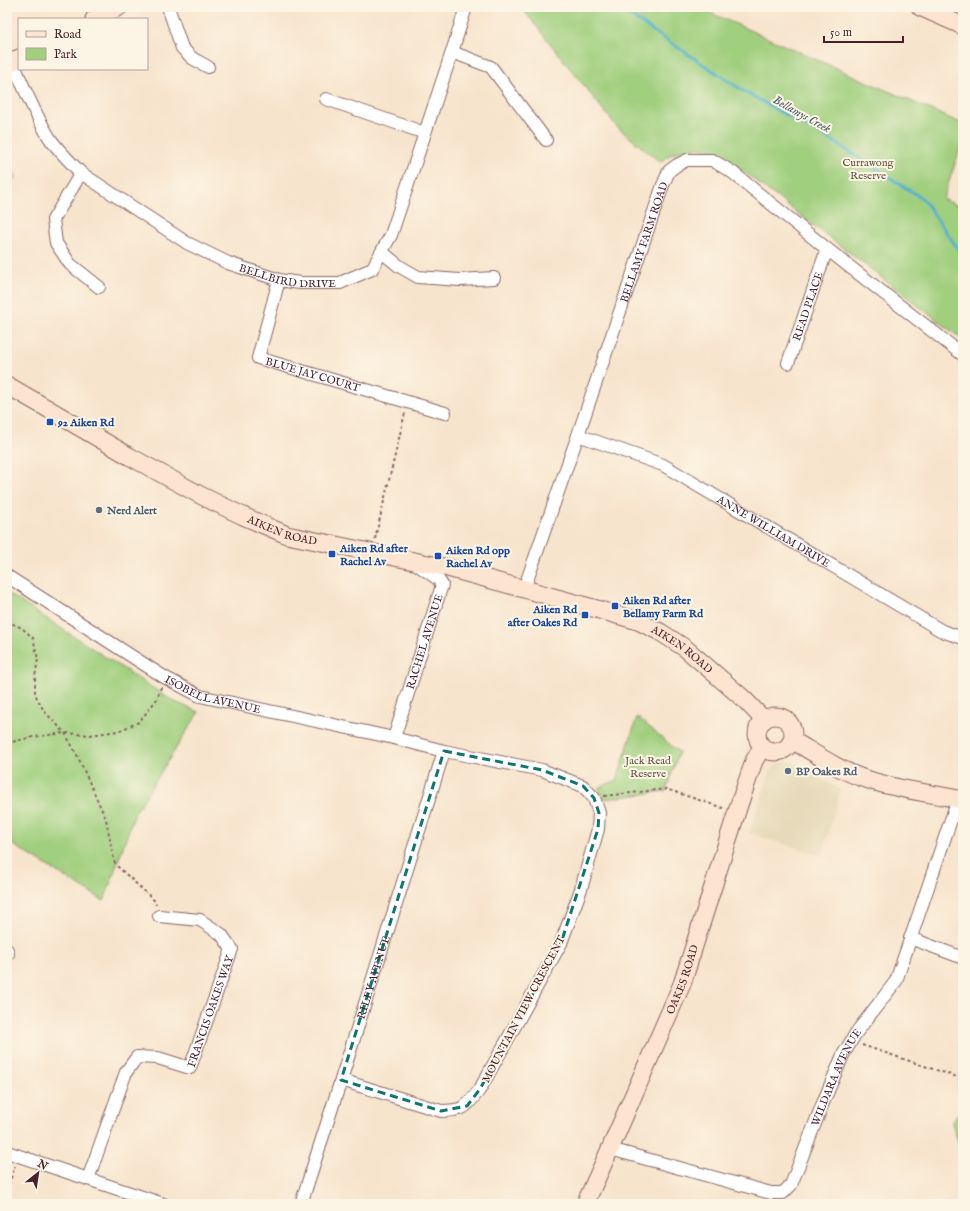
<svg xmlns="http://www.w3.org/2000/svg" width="970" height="1211" font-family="'IM FELL English',serif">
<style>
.built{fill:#e7daba}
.industrial{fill:#c8c4b8}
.green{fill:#a0cf7e;stroke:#757754}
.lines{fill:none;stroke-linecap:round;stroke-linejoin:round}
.stream{stroke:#4dafcc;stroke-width:3}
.street-casing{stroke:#876463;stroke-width:14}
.secondary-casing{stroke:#876463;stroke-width:19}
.path{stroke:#876463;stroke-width:2;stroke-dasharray:3 3;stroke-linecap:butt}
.street{stroke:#fff;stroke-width:12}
.secondary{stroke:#fde4d0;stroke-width:17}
.marked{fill:none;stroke:#0f766e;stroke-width:3;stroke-dasharray:8 5;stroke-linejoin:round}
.transit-dot{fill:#1a4fb4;stroke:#fcf5e5;stroke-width:1.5}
.service-dot{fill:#5c6f8a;stroke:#fcf5e5;stroke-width:1.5}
.labels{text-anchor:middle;stroke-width:4;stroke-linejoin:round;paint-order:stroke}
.park-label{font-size:11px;fill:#645444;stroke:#fcf5e5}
.street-label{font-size:11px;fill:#4a1f2b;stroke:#fcf5e5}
.transit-label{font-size:11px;font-weight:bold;fill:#164399;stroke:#fcf5e5;text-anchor:start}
.service-label{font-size:11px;font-weight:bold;fill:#4e5e75;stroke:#fcf5e5;text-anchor:start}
.water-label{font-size:12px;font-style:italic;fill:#4b596b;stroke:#fcf5e5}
</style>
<rect width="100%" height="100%" fill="#fcf5e5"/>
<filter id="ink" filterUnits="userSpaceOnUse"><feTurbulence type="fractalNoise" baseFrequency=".025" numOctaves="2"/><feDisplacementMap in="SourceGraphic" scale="8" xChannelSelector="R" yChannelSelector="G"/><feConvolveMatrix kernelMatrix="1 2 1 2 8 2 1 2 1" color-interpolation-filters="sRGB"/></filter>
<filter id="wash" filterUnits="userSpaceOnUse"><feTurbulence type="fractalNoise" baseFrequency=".012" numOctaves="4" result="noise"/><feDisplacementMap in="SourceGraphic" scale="16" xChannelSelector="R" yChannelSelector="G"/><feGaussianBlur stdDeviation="0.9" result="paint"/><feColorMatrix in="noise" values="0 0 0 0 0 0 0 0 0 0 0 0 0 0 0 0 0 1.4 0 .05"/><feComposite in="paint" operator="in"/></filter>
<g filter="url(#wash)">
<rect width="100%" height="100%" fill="#f7e4cc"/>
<path class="built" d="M791,762L841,790L822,856L749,833L770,772L778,763Z"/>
<path class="industrial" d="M7,154L18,178L7,183Z"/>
<path class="green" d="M521,7H697L963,124V140L943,199L963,208V340L735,165L712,150L696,148L671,154L660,162L617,127Z
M7,593L173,701L199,712L135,813L104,901L7,841Z
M637,717L679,752L666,791L605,799L598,788L617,780Z
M963,1104V1157L952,1123Z"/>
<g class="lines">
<path class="stream" d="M617,7L745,92L833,141L923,199L958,249L963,253"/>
</g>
</g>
<g filter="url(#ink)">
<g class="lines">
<g class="street-casing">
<g id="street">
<path d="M168,7L182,48L192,58L208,67"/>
<path d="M452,52L491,67L546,140"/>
<path id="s1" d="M12,61C24,87 35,116 51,140C60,152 70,162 81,173L187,243L228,263L279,280L300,283H340L372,269L391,235L452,52L466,7"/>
<path d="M326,99L425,133"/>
<path d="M81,173L53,220L56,243L70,264L99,287"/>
<path d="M382,252L399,266L418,277L460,280L494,278"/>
<path id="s2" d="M279,280L258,358L445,413"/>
<path id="s3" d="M788,363L827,249"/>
<path id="s4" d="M578,435L663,465L942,631L963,638"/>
<path id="s5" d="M7,576L164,677L200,696L394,738L444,751L542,770L583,786L594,798L599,813L598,829L581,889L561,943L480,1089C466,1107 465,1111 441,1111L341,1080"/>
<path id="s6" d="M524,589L578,435L663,185L669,171L677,165L687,160H712L732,172L827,249L963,355"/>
<path id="s7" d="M394,738L442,585L438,579L418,565"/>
<path d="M910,938L963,958"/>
<path d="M7,950L8,954"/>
<path id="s8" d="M610,1149L771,1193H783L791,1185L823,1103L843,1055L856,1033L896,981L958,799"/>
<path d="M7,1152L163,1204"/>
<path id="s9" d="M88,1179L126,1072L137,1057L158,1058L190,1068L232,949L221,934L200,920L159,916"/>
<path id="s10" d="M301,1204L341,1080L444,751"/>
</g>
</g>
<g class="secondary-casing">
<g id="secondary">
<path d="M920,7L963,26"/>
<path d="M94,19L119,7"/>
<path d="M7,64L19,58"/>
<path id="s11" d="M7,385L129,456L202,496L243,516L287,535L448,568L593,608L638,621L660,632L685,648L745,700L764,720"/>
<circle cx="775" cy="734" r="18"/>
<path d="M792,740C816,754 840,771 866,779C897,790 931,793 963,800"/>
<path id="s12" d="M585,1204L610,1149L682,984L739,805L754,761L762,747"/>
</g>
</g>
<path class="path" d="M375,539L405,413
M7,621L22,628L33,638L38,659L35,677V694L44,711L65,733L77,755L106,819L114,861L117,866L155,901L156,905
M7,743L33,737L65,733L90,735L118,731L139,722L157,699L161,687
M604,796L666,789L723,808
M862,1045L963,1079
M7,1190L15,1166"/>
<use href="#street" class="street"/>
<use href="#secondary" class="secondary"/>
</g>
</g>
<path class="marked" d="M444,751L542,770L583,786L594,798L599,813L598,829L561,943L480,1089L467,1106L441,1111L341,1080Z"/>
<g class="transit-dot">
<rect x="46" y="418" width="8" height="8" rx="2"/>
<rect x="328" y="550" width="8" height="8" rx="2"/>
<rect x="434" y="552" width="8" height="8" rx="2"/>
<rect x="611" y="602" width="8" height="8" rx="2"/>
<rect x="581" y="611" width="8" height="8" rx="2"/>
</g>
<g class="service-dot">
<circle cx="99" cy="510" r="4"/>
<circle cx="788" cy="771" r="4"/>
</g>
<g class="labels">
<g class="park-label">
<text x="868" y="166">Currawong<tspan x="868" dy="13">Reserve</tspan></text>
<text x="648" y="764">Jack Read<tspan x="648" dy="13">Reserve</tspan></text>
</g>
<g class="street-label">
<text dy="4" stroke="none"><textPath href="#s6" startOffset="367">BELLAMY FARM ROAD</textPath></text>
<text dy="4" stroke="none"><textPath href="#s1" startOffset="367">BELLBIRD DRIVE</textPath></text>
<text dy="4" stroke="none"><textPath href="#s3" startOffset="60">READ PLACE</textPath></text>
<text dy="4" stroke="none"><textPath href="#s2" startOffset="138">BLUE JAY COURT</textPath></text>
<text dy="4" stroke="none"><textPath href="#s11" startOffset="312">AIKEN ROAD</textPath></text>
<text dy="4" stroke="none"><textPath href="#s4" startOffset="219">ANNE WILLIAM DRIVE</textPath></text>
<text dy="4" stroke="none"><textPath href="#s7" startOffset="101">RACHEL AVENUE</textPath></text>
<text dy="4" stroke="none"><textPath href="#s11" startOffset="732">AIKEN ROAD</textPath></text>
<text dy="4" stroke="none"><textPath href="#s5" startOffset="239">ISOBELL AVENUE</textPath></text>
<text dy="4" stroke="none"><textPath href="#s10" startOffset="238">RILEY AVENUE</textPath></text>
<text dy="4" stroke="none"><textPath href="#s12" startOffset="245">OAKES ROAD</textPath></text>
<text dy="4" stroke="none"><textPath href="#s9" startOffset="247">FRANCIS OAKES WAY</textPath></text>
<text transform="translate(523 1009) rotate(-62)" y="4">MOUNTAIN VIEW CRESCENT</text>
<text dy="4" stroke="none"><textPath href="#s8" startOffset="307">WILDARA AVENUE</textPath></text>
</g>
<g class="transit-label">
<text x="58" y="426">92 Aiken Rd</text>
<text x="340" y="552">Aiken Rd after<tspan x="340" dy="13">Rachel Av</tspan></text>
<text x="446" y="554">Aiken Rd opp<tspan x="446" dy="13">Rachel Av</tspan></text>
<text x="623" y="604">Aiken Rd after<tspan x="623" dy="13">Bellamy Farm Rd</tspan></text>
<text x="577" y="613" text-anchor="end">Aiken Rd<tspan x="577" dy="13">after Oakes Rd</tspan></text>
</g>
<g class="service-label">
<text x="107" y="514">Nerd Alert</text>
<text x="796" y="775">BP Oakes Rd</text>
</g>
<g class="water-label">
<text transform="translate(802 114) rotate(29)" y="4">Bellamys Creek</text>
</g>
</g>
<rect width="970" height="1211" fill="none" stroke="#fcf5e5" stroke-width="24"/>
<rect x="18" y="18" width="130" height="52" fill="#fcf5e5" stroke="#b59f9b"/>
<rect x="26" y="31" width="20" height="6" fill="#fde4d0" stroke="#b59f9b"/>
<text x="54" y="38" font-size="12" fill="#4a1f2b">Road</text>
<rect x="26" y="48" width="20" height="12" fill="#a0cf7e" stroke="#b59f9b"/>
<text x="54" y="58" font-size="12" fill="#4a1f2b">Park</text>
<g transform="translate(38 1173) rotate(30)" stroke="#fcf5e5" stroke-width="3" paint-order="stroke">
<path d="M0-3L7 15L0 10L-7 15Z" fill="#4a1f2b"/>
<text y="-6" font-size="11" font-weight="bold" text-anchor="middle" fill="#4a1f2b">N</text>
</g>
<path d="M824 36v6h79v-6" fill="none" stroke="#4a1f2b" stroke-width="2"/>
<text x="830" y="36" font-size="12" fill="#4a1f2b" stroke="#fcf5e5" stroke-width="3" paint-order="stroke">50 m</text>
</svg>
